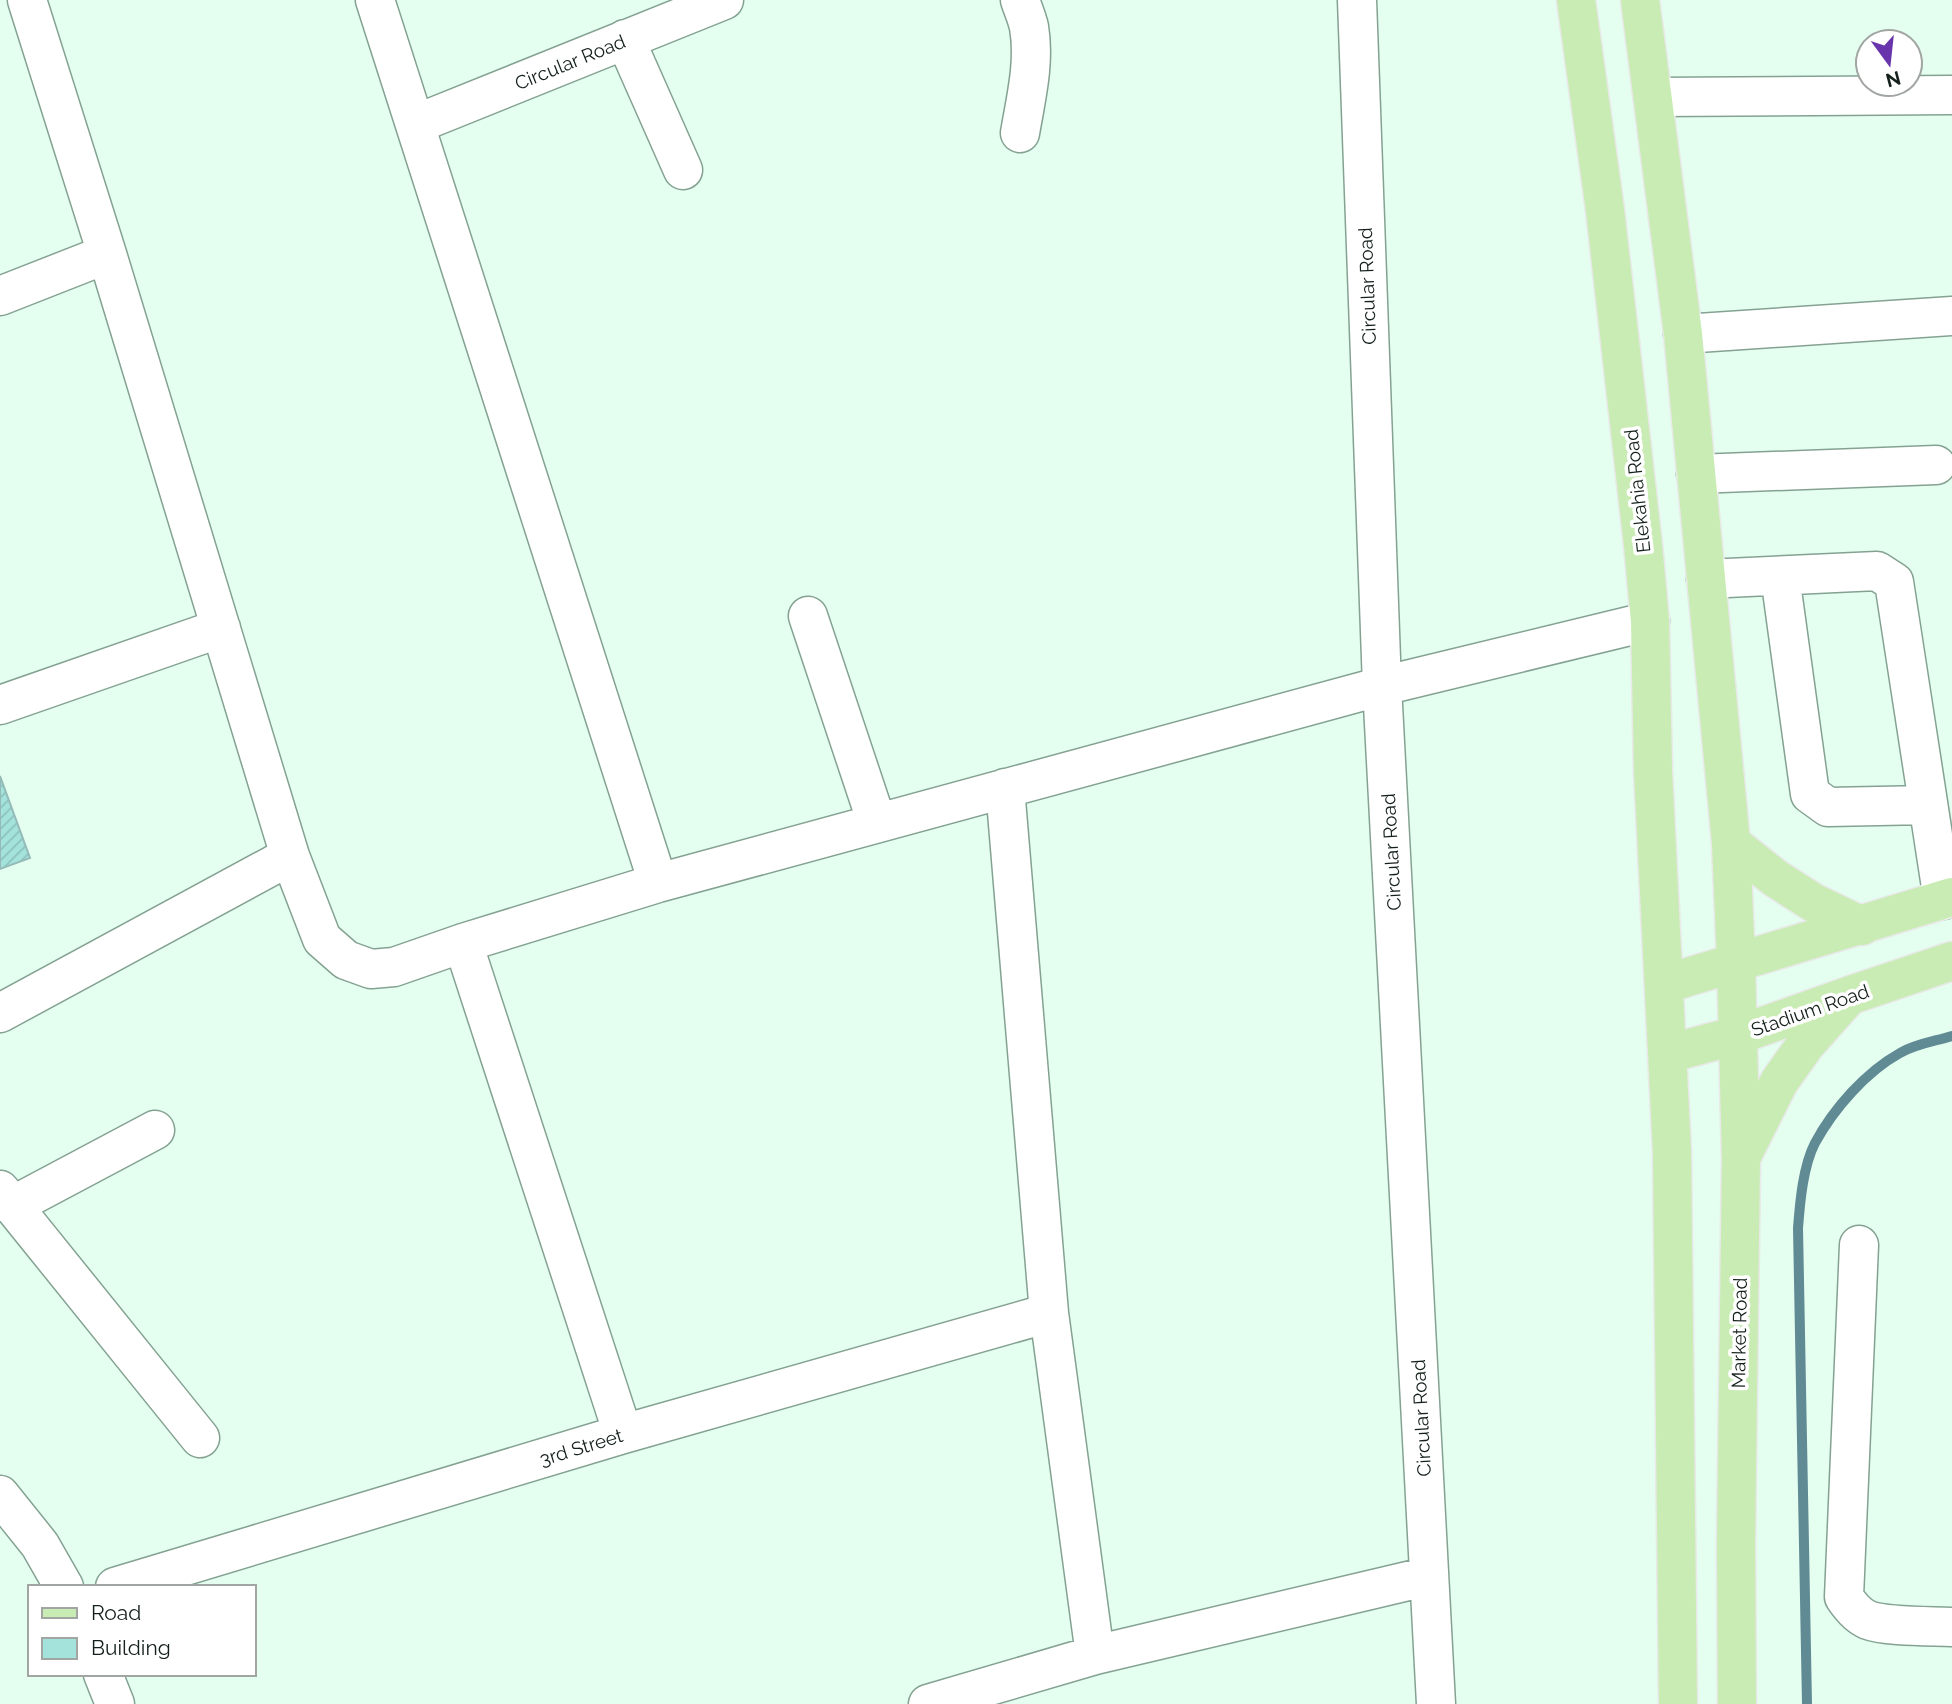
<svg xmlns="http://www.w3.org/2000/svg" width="1952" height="1704" font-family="Raleway,sans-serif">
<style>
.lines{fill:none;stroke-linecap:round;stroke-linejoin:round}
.stream{stroke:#608a94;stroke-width:10}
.building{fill:url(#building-hatch);stroke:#95bbb8;stroke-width:2}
.minor-casing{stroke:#84a292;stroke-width:41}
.major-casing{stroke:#e8e9e8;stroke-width:41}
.minor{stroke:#fff;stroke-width:38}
.major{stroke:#c8ecb3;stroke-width:38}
.labels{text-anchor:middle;stroke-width:7;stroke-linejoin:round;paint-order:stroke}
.street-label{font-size:19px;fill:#14201a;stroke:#fff}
</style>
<defs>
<pattern id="building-hatch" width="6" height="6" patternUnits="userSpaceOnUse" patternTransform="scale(1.75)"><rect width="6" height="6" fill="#a4e2dc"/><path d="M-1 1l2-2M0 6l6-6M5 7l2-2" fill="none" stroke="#8cc2bc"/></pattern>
</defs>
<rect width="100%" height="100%" fill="#e4fef0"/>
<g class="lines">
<path class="stream" d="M1807,1704L1798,1228C1800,1202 1803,1166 1815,1143C1834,1108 1866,1072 1900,1053C1915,1044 1936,1041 1952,1036"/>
</g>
<path class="building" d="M0,776L30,858L0,869Z"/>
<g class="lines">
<g class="minor-casing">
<path id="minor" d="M27,0L107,254L290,856L322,939L346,960L371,969L394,967L463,943L658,883L1382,686L1650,621
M375,0L658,883
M1357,0L1382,686L1436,1704
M625,39L683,170
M1653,97L1952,95
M416,124L724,0
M1020,133C1026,98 1035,62 1029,27C1027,18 1023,9 1020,0
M0,296L107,254
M1683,334L1952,316
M1696,474L1936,465
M1780,576L1810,794L1828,807L1928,805
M1706,579L1877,571L1894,582L1943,900
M808,616L877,823
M0,705L221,628
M1005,788L1049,1313L1095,1655
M463,943L623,1434
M0,1013L290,856
M0,1190L200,1438
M12,1206L155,1130
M1859,1245L1844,1597C1850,1606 1858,1616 1868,1620C1886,1627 1931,1626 1952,1627
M0,1495L40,1545L64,1587
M115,1587L623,1434L1049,1313
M103,1674L115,1704
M928,1704L1095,1655L1429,1576"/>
</g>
<g class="major-casing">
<path id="major" d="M1576,0L1605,210L1643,545L1650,621L1653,771L1672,1152L1678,1704
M1640,0L1683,334L1731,843L1736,962L1741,1159L1736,1543L1737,1704
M1731,843L1775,878L1814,903L1862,926
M1665,984L1952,897
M1667,1054L1738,1035L1851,995L1952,961
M1743,1154L1779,1082L1806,1044L1847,998"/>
</g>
<use href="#minor" class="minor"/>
<use href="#major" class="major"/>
</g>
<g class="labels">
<g class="street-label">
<text transform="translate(570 62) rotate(-22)" y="7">Circular Road</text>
<text transform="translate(1367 286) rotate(-92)" y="7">Circular Road</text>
<text transform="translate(1637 491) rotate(-96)" y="7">Elekahia Road</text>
<text transform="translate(1391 852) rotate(-93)" y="7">Circular Road</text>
<text transform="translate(1810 1010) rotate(-19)" y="7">Stadium Road</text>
<text transform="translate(1739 1333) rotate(-89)" y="7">Market Road</text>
<text transform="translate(1421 1418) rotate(-93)" y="7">Circular Road</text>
<text transform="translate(581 1447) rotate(-17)" y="7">3rd Street</text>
</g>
</g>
<rect x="28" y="1585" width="228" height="91" fill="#ffffff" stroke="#a1a6a3" stroke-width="2"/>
<rect x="42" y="1608" width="35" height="10" fill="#c8ecb3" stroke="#a1a6a3" stroke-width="2"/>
<text x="91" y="1620" font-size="21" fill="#14201a">Road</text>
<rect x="42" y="1638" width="35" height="21" fill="#a4e2dc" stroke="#a1a6a3" stroke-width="2"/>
<text x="91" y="1655" font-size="21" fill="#14201a">Building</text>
<g transform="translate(1889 63) rotate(165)"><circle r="33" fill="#ffffff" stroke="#a1a6a3" stroke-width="2"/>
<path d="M0-5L12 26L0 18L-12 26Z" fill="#6835ac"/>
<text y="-10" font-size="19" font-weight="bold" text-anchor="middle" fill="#14201a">N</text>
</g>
</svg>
